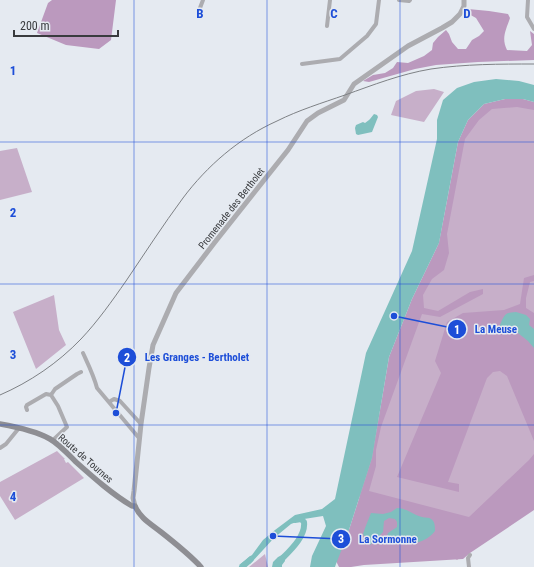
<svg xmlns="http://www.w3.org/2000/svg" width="534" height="567" font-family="'Roboto Condensed',sans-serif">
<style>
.green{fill:#c7afc9}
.forest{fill:#bb99be}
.water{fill:#7fbfbe}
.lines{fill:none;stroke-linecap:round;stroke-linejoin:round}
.river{stroke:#7fbfbe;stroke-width:6}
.minor{stroke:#acacb0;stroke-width:4}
.tertiary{stroke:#acacb0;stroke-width:5}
.secondary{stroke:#8e8e93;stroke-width:5.5}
.rail{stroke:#7e8185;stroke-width:1}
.grid{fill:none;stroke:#1d4ed8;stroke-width:1;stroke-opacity:0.55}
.labels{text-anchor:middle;stroke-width:3;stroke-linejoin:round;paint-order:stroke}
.street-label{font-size:10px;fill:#393b3e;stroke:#e5eaf1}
.grid-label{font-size:13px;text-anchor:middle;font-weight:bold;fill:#1d4ed8;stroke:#e5eaf1;stroke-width:3;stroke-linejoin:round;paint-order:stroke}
.leader{fill:none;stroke:#1d4ed8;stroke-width:1.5}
.callout-dot{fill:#1d4ed8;stroke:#e5eaf1;stroke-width:1.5}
.mark-label{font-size:12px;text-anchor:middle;font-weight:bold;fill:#fff}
.callout-label{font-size:11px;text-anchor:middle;font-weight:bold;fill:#1d4ed8;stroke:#e5eaf1;stroke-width:3;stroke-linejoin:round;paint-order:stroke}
</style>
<rect width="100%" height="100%" fill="#e5eaf1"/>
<path class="green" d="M434,89L444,92L424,122L391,115L396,101L416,91Z
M534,103V503L457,560L359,497L374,443L382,401L439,243L462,134L484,104Z
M17,148L32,192L0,200V151Z
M54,295L59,330L66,345L36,369L13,312Z
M57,451L65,459H64L66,463L68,462L84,478L15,520L0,496V482Z
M265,554L268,567H249Z"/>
<path class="forest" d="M52,0H116L111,40L99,49L66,45L37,33L48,3Z
M468,9L489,11L508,14L510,18C506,30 501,38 507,50L527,51L532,45L530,31L534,34V60L478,62L436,65L415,69L369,82L363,81L373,75L385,73L393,68L397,62L408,63L424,56L432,50L433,43L438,37L446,30L449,34L452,42L458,49H466L472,40L479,36L484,31L476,18L467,13Z
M505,99H523L534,102V110L517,107L492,109L479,120L465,139L447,234L449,253L444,270L432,279L423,295L424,308L438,311L470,292L483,289V294L440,317L422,314L381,427L376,450V466L369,491L469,517L529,460L534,454V510L470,553L463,559L364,565L351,567H339L336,561L347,536L372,458L389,357L412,299L439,243L458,142L468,120L484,104Z
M534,275V281L530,282L526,298V308L534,313V441L507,376L500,371L493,372L487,378L448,482L459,484V492L397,477L441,373L435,361L447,322L463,313L504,310L520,304L524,278Z"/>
<path class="water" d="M496,79L519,81L534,85V102L523,99H505L484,104L468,120L458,142L439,243L412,299L389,357L372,458L347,536L336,564L335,567H310L312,556L326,526L323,516L304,519L291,524L274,538L250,564L239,565L252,555L263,540L275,530L295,515L322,509L335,499L366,353L412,251L437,139V120L443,100L457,88L474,82Z
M374,114L377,115L378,117L372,132L358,135L356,134L355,128L356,125L363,122L365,123L369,120L370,119Z
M516,312L526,315L530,319L529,325L534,329V348L528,341L513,329L503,331H500C499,326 500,325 502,320C506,312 508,313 516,312Z
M397,508C407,508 413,515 422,517C425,518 429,517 431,519C435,521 435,527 435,531C425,545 401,548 387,536L388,533L397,527V522L395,519L389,518L384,521L383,532L370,545L363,534L365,528L371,513L383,514L391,512Z
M284,554L285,561L282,565V567H272L273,562L278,557Z"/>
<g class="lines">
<path class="river" d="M242,567L251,559
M277,567V564C287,553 306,538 304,522L301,519L295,520"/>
<path class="minor" d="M399,0L409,1L410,0
M528,0L527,17L534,29
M200,8L203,0
M327,26L330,0
M302,64L340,59L367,36L376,24L379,0
M83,353C88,364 94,376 97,388L139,438
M51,395L55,389L77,374L81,372
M109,402L114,399L120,401L141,424
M27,410L26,407L27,405L46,394L51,395L58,406L67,427L52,441
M0,448L6,444L19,428
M469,567L468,558L470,555"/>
<path class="tertiary" d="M135,506L133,498L134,491L141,424L149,368L153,345L176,293L215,242L288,150L307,121L318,113L344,100L354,84L408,46L442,28L452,22L460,14L464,6V0"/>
<path class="secondary" d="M0,424C17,427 36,431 50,439C59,444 69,455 76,462C94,478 112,494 132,506H135C140,518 151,524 161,532C175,543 189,554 201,567"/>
<path class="rail" d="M0,395C30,382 58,363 81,339C98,321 112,301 126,281C145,253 163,225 183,198C207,166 239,138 277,121C299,110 322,103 345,95C373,85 401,74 431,69C465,64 500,64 534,64"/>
</g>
<path class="grid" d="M134,0V567M267,0V567M400,0V567M0,142H534M0,284H534M0,425H534"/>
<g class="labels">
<g class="street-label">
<text transform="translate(231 208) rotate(-52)" y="4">Promenade des Bertholet</text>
<text transform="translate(86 458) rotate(41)" y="4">Route de Tournes</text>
</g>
</g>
<g class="grid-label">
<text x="200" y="18">B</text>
<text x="334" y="18">C</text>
<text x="467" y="18">D</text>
<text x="13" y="75">1</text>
<text x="13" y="217">2</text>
<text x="13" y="359">3</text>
<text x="13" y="501">4</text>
</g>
<path class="leader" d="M394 316L457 329M116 413L127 357M273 536L341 539"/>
<g class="callout-dot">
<circle cx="394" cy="316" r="4"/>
<circle cx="116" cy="413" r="4"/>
<circle cx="273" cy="536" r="4"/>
<circle cx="457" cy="329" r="10"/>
<circle cx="127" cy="357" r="10"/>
<circle cx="341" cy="539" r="10"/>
</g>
<g class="mark-label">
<text x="457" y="334">1</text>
<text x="127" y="362">2</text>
<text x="341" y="543">3</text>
</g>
<g class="callout-label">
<text x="496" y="333">La Meuse</text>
<text x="197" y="361">Les Granges - Bertholet</text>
<text x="388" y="543">La Sormonne</text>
</g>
<path d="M14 30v6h104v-6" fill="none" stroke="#393b3e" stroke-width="2"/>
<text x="20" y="30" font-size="12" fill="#393b3e" stroke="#e5eaf1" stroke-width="3" paint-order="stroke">200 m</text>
</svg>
